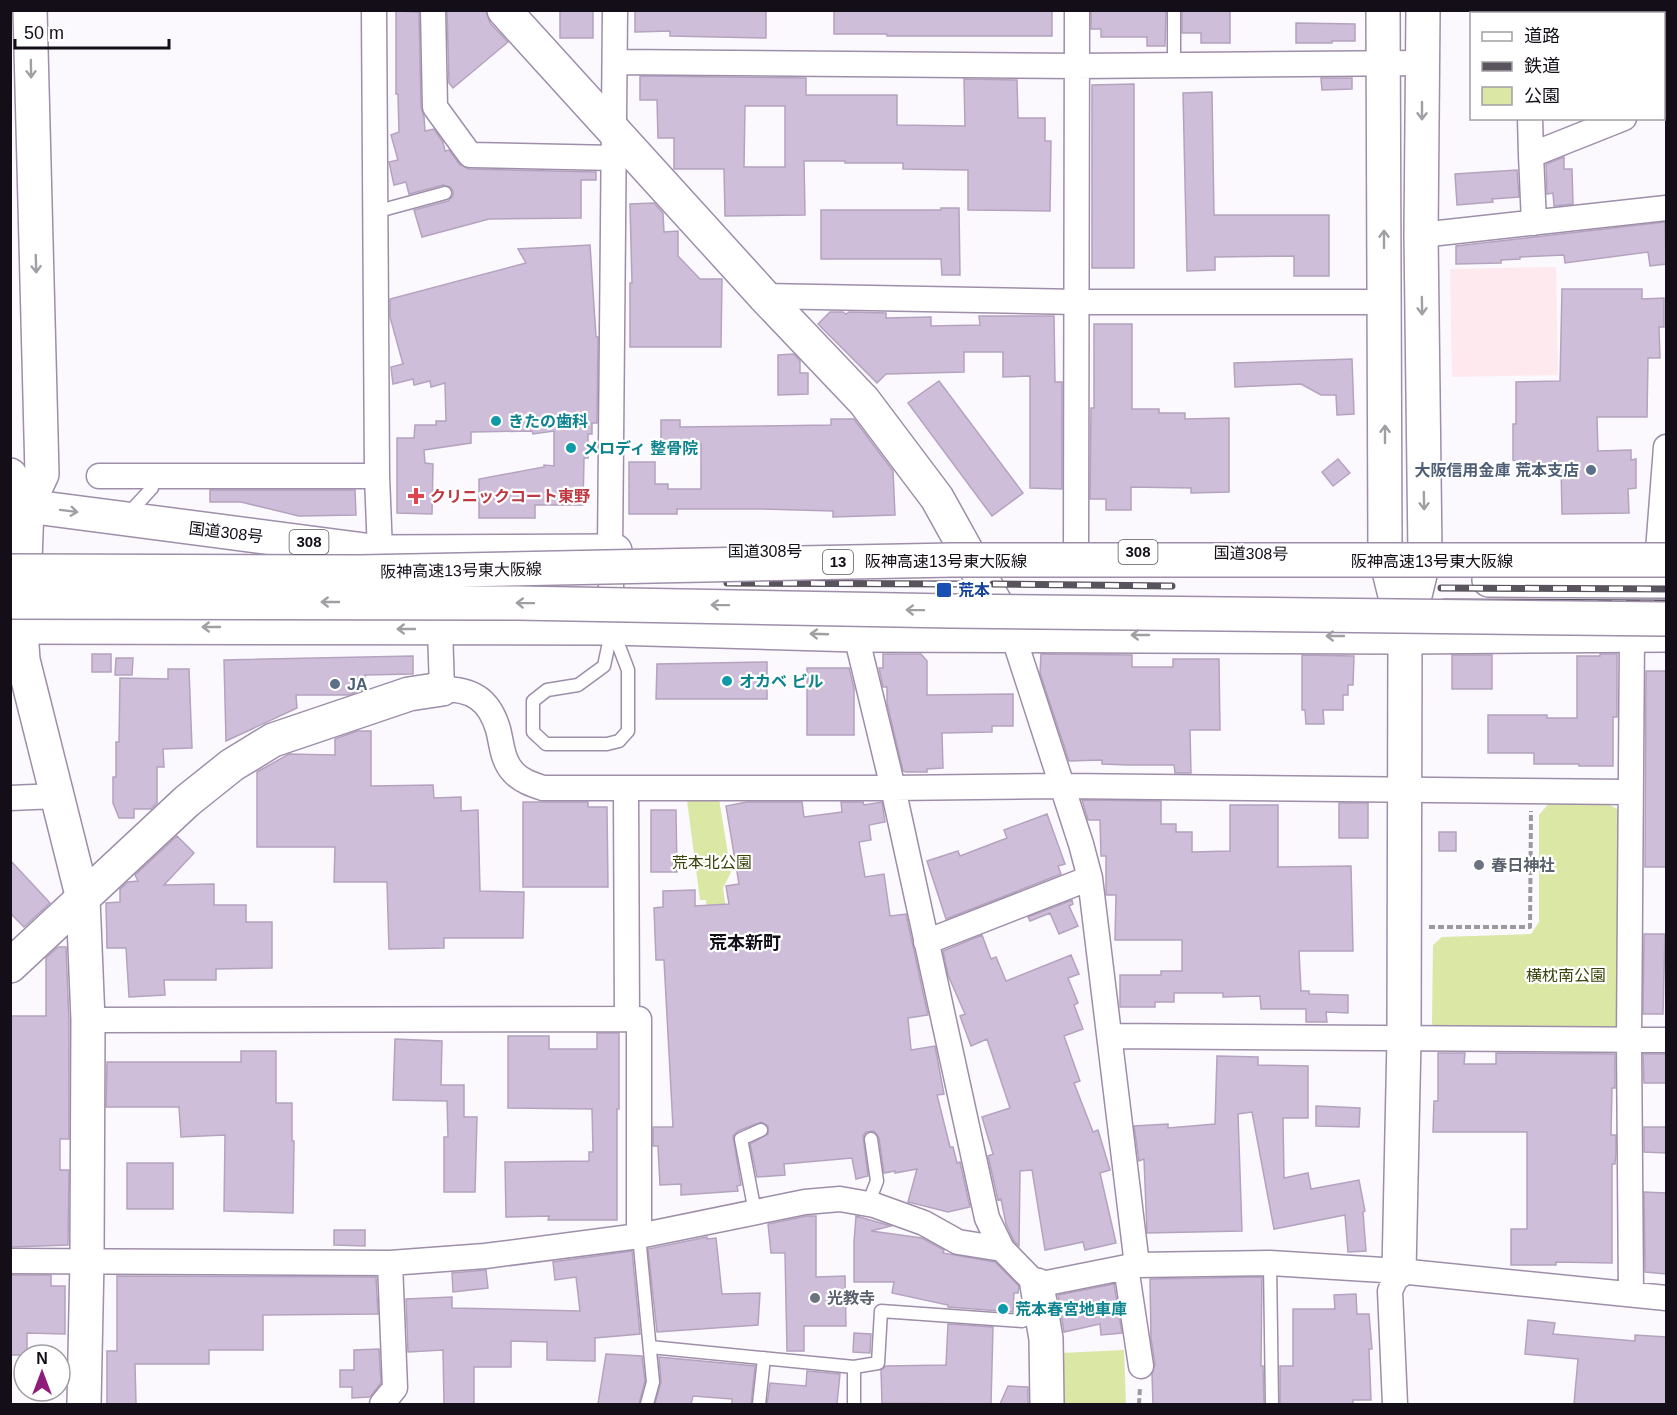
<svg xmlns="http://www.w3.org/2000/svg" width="1677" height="1415" font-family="Arial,'Noto Sans JP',sans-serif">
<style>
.industrial{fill:#fee9ee}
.green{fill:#dae7a5}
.building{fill:#cfbeda;stroke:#b4a3bf;stroke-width:1.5;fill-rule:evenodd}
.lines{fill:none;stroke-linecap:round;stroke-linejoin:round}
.lane-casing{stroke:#9e8ea9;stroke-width:15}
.street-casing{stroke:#9e8ea9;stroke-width:27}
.secondary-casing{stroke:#9e8ea9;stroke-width:36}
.highway-casing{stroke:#9e8ea9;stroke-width:36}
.path{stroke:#9e99a1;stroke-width:4;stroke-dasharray:6 3;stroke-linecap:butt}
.lane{stroke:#fff;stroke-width:12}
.street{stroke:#fff;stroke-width:24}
.secondary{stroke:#fff;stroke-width:33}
.highway{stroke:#fff;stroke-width:33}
.rail-casing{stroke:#58535c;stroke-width:7}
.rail{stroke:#fff;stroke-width:4.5;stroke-dasharray:14;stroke-linecap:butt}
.highway-bridge-casing{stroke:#9e8ea9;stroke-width:36;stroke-linecap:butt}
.highway-bridge{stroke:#fff;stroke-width:33}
.oneway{stroke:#a19fa3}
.culture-dot{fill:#0f9aa8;stroke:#fff;stroke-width:2}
.service-dot{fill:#5c6f8a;stroke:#fff;stroke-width:2}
.health-dot{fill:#e0444e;stroke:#fff;stroke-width:2}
.transit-dot{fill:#1a4fb4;stroke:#fff;stroke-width:2}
.worship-dot{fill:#6b7280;stroke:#fff;stroke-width:2}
.labels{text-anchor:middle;stroke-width:4.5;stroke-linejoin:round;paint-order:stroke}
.shield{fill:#fff;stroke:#5a565d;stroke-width:1.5}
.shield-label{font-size:15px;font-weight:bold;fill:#140e18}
.culture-label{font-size:16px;font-weight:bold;fill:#0d838f;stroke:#fff;text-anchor:start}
.service-label{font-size:16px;font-weight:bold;fill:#4e5e75;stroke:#fff;text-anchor:end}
.health-label{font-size:16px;font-weight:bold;fill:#be3a42;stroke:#fff;text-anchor:start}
.street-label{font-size:16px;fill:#140e18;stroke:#fff}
.transit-label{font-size:16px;font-weight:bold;fill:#164399;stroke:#fff;text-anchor:start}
.park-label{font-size:16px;fill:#3b430b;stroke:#fff}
.worship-label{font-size:16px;font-weight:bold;fill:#5b616d;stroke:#fff;text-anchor:start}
.neighbourhood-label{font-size:18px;font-weight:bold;fill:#140e18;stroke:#fff}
</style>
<rect width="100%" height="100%" fill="#fbf8fe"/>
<path class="industrial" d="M1556,267L1558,375L1452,377L1450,269Z"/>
<path class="green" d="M719,799L731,872L723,888L730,936H708L706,900H700L687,800Z
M1550,802H1604L1623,812L1621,1022L1611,1030L1438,1029L1432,1024L1433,945L1442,937L1531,934L1539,922V815Z
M1124,1350L1126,1404H1062V1353Z"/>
<path class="building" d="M447,10H486L490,23L508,42L453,88L449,83Z
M560,10H593V38H560Z
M635,10H766V38L670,36V31L635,32Z
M834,10H1052V36H887V34H834Z
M1091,10H1166L1165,46H1147V37H1101V29H1091Z
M1182,10H1230V43H1201V33H1182Z
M396,11L419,12L421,107L424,117L425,131L434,129L443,142L445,151L449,150L459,164L469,169L596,172V180H581V218L489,219L422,237L414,210L448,201L453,196V191L450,187L443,185L409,194L406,182L394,185L389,162L398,160L391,135L399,132L398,94H396Z
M1296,23L1355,24V41H1332V43H1296Z
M640,76L806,78V95H897V125L965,126L964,79L1017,80L1018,118H1045V141H1051L1050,211L968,210V170L903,169V163H845V161H804L805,215L725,216L724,169H674V138H658L657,100H640ZM745,106H785V167H744Z
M1321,78H1352V89L1322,90Z
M1134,84V268H1092V85Z
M1212,92L1214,215H1329V276H1294V256L1215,257V270L1187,271L1183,93Z
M1564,157V169H1572L1573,204L1554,206L1553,193L1547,194L1546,164Z
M1517,170L1519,197L1492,199L1493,202L1457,205L1455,174Z
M654,203L663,213L664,232L678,231V256L700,279H722L721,347H630V283H632L630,204Z
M941,208H959L960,275H942L941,259H821V210H941Z
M1665,222L1666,264L1650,266L1648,252L1565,263L1564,255L1520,257V259L1501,260V263L1456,264V246Z
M590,245L596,337H598L597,423H592V434H588V458H584L583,505H535V518H479V479L544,467V465L554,466V431L533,434L532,431L471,432V443L424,450L425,463L433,464L432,514L397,513V438H414L415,425H436V421H446L445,383L431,387L430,381L414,385L413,379L393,384L391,367L403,364L390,317V299L526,263L518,249Z
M1562,289H1642V299L1664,298V327H1659L1660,358H1648L1647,417H1597L1598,451L1631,450V460L1636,459V488L1628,489L1629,513L1562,514L1561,466L1524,467L1513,460V424H1516V382L1560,381Z
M830,312H843L846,314L849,312L886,313V318L931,317V326L980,325L979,316H1054L1055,382H1062V489L1030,488V376L1003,377V352H964V372L886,374L877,383L818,324Z
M1094,324H1132V409H1159V413H1185V419L1229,418V492L1191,493V488L1131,487V510H1106V499H1090L1091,408H1094Z
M794,354L800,361V373H808V394L778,395V355Z
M1352,359L1354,414L1337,415L1336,395H1321L1301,384L1235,387L1234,363Z
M939,381L1023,493L992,516L908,403Z
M831,419H854L893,471L895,515L833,517V511L763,509H677V514H629V462H655V484H668V489H701V444H661V420H680V427L831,425Z
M1338,459L1350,473L1333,486L1322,472Z
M210,490H355L356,515L299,516L241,502H210Z
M92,654H111V672H92Z
M883,654H921L927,661V695L1013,694V726H992V732L942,733L943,768L927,769V772H906L903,771L887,703V687H883L879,668H883Z
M1041,654L1132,655V667H1173V659H1219L1220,730H1190L1191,773H1175L1174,765H1128L1102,764V760L1069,761L1040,673Z
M1600,654H1617V717H1613V766H1579V764H1534V753H1488V715H1547V718H1577V656H1600Z
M1302,655L1354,656L1353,685H1348V695H1343V710H1323L1324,724H1306L1305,710H1302Z
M1452,655H1492V689H1452Z
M413,656V674L365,675V689L348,695H296L297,708L226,741L224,660Z
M116,658H133L132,675H115Z
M767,662V699H656L657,664Z
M807,668H849L854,688V735H807Z
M168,669H189L192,748L163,749L164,767H157V803L151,809H134V818H119L113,803V777H116V742H119L120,678L168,679Z
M1646,671H1666V867H1645Z
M357,731H371V786L433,785L434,798L461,797V811L478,810L480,891L524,892L523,938H444V948L389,949L387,882H334L335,847H257V772L289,754L335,755V739Z
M1082,800L1161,801V824H1176V832H1192V852L1230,851V805H1278V867L1351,866L1353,951H1299L1301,991H1309V994L1348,995V1013L1326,1012L1327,1022H1306V1009H1261L1260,996L1223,997V993H1174V1002H1155V1007H1120V975H1161V971H1182V940H1115L1116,895H1106V856H1101L1100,820H1088Z
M523,802H588V807H607L608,887H523Z
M747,802H802L804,817L842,812L841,802H863L864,805L882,802L885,822L869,825L871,840L859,842L865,877L884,874L890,916L906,914L928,1015L908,1018L911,1050L935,1046L944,1094L937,1095L950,1147H953L957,1163L960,1162L970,1207L948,1212L908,1202L917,1169L895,1173V1171L884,1173L879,1138L874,1131L866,1132L863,1136L868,1176L856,1179L852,1158L784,1164L785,1175L757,1177L750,1144L768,1134V1126L761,1122L738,1131L733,1136L741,1185L737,1186L738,1191L681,1195V1184L660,1185L658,1146H653V1127H673L664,960H656L654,908L663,907V891L695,890V906L729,904L726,886L739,884L726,806Z
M1339,803H1368V838H1339Z
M651,810H676L677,872H651Z
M1047,814L1065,864L1058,866L1061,874L946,919L927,861L958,851L960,856L1007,838L1004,830Z
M1439,832H1456V851H1439Z
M177,836L194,853L164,885L214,884V905H246V922H272V968L216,969V980H164L165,995L129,997L126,948H107L106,903L120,902V889L128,882L138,881L135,875Z
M10,860L50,903L24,927L10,913Z
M1072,900L1073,904L1069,906L1078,926L1059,934L1050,913L1030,921L1028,917Z
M1644,934H1665L1663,1014H1643Z
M982,935L991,959L996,957L1006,981L1071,955L1079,974L1068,978L1078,1003L1074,1005L1083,1029L1064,1036L1080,1081L1074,1083L1093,1132L1098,1130L1110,1170L1100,1173L1116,1243L1085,1250L1083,1242L1045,1250L1032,1170L1020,1171L1019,1246L1014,1241L1006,1224L1001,1199L998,1200L988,1156L993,1154L982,1117L1010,1108L987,1039L971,1046L960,1016L965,1014L948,975L943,951Z
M58,947H66L69,1020V1139H60V1170H69L68,1245L11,1247L10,1016H46V958Z
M597,1033H619V1109H617V1220H548L549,1216L506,1217L505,1162L589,1161V1152H593L592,1109L508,1108V1036H549V1049H597Z
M395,1039L442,1041L441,1085H464V1117H477L475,1192H444V1137H448L447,1101L393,1100Z
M241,1051H276V1103H292V1141H294L293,1213L224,1211L225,1135L181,1137L179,1107H106L107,1062H241Z
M1438,1053H1465L1464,1064H1496V1053L1615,1054V1088H1612L1611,1135H1616V1152L1615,1164H1612V1263L1556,1262V1265H1511V1229H1527V1132H1433L1434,1101H1438Z
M1643,1054H1666V1083H1644Z
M1217,1056L1258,1057V1065L1308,1066V1118H1283L1284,1178L1308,1173L1311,1189L1359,1180L1365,1211L1363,1212L1366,1251L1348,1252L1345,1215L1274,1229L1252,1112L1238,1114L1242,1231L1147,1233L1144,1159L1139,1161L1134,1126L1168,1124V1128L1215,1124Z
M1316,1106L1360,1108L1359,1127L1316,1126Z
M1644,1127H1666V1153L1644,1152Z
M127,1163H173V1209H127Z
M1644,1192L1666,1193V1274L1645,1272Z
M807,1216H816V1277L845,1276L846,1326H804V1351H787L785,1253H771L768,1224Z
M856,1216L891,1226L871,1231L922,1238L944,1250L943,1253L995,1262L1019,1286L1018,1293H1014L1013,1312L948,1307V1305L892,1293L894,1282H854V1242Z
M334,1230H365V1246L334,1245Z
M707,1237V1239L716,1238L722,1294L760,1293L758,1325L657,1332L648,1249Z
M632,1251L640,1334L595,1338V1361L547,1360V1342L511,1341V1367H474V1404H444L443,1350L408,1352L406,1299L452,1297V1308L580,1311L576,1277L555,1280L553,1262Z
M486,1270L488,1288L453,1292L452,1273Z
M10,1275H51V1286H65V1334L27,1333V1355H10Z
M117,1276L376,1277L378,1314L263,1315V1350H209V1364H135L136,1404H107V1351H117Z
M1262,1277L1261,1366H1263L1264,1404H1153L1152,1374L1155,1364L1151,1338L1150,1279Z
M1114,1284L1122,1333L1101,1335L1100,1324L1064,1332L1058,1295Z
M1356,1294L1357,1314H1369L1372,1349H1369L1371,1400H1353V1404H1280V1366H1293V1309H1335L1334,1295Z
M1528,1320L1555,1323L1553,1334L1635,1341V1335L1666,1337V1404H1574L1578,1359L1525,1354Z
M948,1324L993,1327L991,1404L882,1403L881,1370L886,1366L946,1365Z
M854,1333L871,1334L870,1353L853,1352Z
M379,1349L381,1383L370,1397L352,1398V1387H340V1370H354V1350Z
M606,1354L642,1356L645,1381L639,1404H598Z
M659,1357L755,1366L751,1404H732V1399L693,1396L691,1404H655L661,1382Z
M807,1371L840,1374L837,1404H767L770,1383L806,1386Z
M1008,1386L1028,1387V1404H1000Z"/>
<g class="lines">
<g class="lane-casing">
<path id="lane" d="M1174,10V65
M375,212L445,193
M127,515L152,488
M612,628L628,670V731L619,741L607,744H546L533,732V701L547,690L578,685L604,666Z
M868,1204L877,1181L871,1139
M755,1212L741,1139L761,1130
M639,1236L653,1382L647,1404
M1270,1263L1272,1404
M650,1347L854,1367L878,1363L881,1311L1022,1321L1041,1314
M759,1404L764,1358
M854,1404V1367"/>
</g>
<g class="street-casing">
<path id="street" d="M374,10L377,476L380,552
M433,10L435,107L470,155L614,158
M1614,14L1615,10
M1664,22L1666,23
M615,62L1077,66L1422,63
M1664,103L1666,102
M1530,118L1531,155
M1534,223L1531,155L1624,118
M1421,235L1666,208
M764,296L1077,302H1384
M99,476H377
M1658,551L1666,447
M1076,552L1077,10
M612,620L610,551L615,10
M440,629L442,689C472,689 489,699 498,729C502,744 502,761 514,773C522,781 531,784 543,788H893L1062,786L1630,792
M856,635L893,788L987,1218L1002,1249L1037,1285L1137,1265L1270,1263L1399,1271L1666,1298
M1013,635L1081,844L1090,878L1137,1265
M626,788L627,1019
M10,798L57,796
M926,942L1090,878
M88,1020L639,1019V1236
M1111,1036L1666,1040
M10,1261L390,1263L485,1256L639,1236L805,1202L840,1199L874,1205L924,1223L958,1242L1002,1249
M1126,1267L1141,1366
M1631,1294L1629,1041L1632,635
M382,1404L395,1388L390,1263
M1395,1404L1390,1291L1399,1271"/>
</g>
<g class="secondary-casing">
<path id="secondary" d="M30,10L42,474L27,506L22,645L23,660L83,899L88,1020L87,1260L84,1404
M504,10L764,296L864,401L937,498L1012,633
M1383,10L1385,555L1404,632
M10,475L27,506
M10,966L187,801L232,765L273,740L409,694L442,689
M1399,1271L1404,1039L1405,637L1425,554L1421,235L1423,10
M1037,1285L1046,1339L1047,1404"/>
</g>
<g class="highway-casing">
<path id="highway" d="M10,505L27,506L380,552L615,551
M1489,580L1666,581
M10,627L612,628L856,635L1405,637L1665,635"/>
</g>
<path class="path" d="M1429,927H1530L1531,811
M1139,1404L1140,1387"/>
<use href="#lane" class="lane"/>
<use href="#street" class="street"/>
<use href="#secondary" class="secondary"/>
<use href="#highway" class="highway"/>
<g class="rail-casing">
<path id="rail" d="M727,583L959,584
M993,584L1172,586
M1441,588L1666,589
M726,597L963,599
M1004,599L1176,600
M1444,602L1666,603"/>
</g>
<use href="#rail" class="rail"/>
<g class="highway-bridge-casing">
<path id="highway-bridge" d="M10,571L360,572L952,560H1666
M10,602L517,603L951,611L1666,619"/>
</g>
<use href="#highway-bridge" class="highway-bridge"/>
</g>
<defs><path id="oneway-shaft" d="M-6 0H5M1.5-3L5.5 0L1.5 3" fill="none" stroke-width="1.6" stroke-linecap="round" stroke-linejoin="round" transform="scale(1.5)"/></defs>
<g class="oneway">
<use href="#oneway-shaft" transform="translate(31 69) rotate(89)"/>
<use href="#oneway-shaft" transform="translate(1422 111) rotate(90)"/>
<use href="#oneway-shaft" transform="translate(1384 239) rotate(-90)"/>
<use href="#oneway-shaft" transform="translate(36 264) rotate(88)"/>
<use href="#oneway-shaft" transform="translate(1422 306) rotate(89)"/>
<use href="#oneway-shaft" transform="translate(1385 434) rotate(-90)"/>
<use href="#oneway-shaft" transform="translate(1424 501) rotate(89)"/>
<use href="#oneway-shaft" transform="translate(69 511) rotate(7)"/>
<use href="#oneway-shaft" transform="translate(330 602) rotate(-180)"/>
<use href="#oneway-shaft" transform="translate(525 603) rotate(-179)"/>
<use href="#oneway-shaft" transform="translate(720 605) rotate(-179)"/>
<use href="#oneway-shaft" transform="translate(915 610) rotate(-179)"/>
<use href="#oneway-shaft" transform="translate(211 627) rotate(-180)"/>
<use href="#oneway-shaft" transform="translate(406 629) rotate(-180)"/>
<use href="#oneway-shaft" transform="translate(819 634) rotate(-178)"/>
<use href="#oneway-shaft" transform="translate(1140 635) rotate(-180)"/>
<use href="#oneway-shaft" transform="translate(1335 636) rotate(-180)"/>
</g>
<g class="culture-dot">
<circle cx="496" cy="421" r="6"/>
<circle cx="571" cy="448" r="6"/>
<circle cx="727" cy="681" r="6"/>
<circle cx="1003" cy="1309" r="6"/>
</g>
<g class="service-dot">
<circle cx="1591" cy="470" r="6"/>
<circle cx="335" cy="684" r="6"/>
</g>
<path class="health-dot" d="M413 487h6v6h6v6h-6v6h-6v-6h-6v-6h6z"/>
<rect class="transit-dot" x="936" y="582" width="16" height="16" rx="3"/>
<g class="worship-dot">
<circle cx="1479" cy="865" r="6"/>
<circle cx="815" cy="1298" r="6"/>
</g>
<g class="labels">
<g class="shield">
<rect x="289.5" y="530" width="39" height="24" rx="4.5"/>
<rect x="1118.5" y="540" width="39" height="24" rx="4.5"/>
<rect x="823" y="550" width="30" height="24" rx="4.5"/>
</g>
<g class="shield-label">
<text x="309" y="547">308</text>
<text x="1138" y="557">308</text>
<text x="838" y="567">13</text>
</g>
<g class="culture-label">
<text x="508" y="427">きたの歯科</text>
<text x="583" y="454">メロディ 整骨院</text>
<text x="739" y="687">オカベ ビル</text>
<text x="1015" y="1315">荒本春宮地車庫</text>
</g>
<g class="service-label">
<text x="1579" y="476">大阪信用金庫 荒本支店</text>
<text x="347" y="690" text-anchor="start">JA</text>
</g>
<g class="health-label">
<text x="430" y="502">クリニックコート東野</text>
</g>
<g class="street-label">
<text transform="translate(226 532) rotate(7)" y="6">国道308号</text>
<text x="765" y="557">国道308号</text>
<text transform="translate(1251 553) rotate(1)" y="6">国道308号</text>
<text x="946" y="567">阪神高速13号東大阪線</text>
<text x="1432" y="567">阪神高速13号東大阪線</text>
<text transform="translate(461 570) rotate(-1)" y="6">阪神高速13号東大阪線</text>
</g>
<g class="transit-label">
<text x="958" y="596">荒本</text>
</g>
<g class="park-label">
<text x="712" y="868">荒本北公園</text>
<text x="1566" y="981">横枕南公園</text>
</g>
<g class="worship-label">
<text x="1491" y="871">春日神社</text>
<text x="827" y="1304">光教寺</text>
</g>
<g class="neighbourhood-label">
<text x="745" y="949">荒本新町</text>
</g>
</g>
<rect width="1677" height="1415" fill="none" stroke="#140e18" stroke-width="24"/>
<rect x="1470" y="12" width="195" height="108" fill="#ffffff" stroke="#a19fa3" stroke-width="1.5"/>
<rect x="1482" y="32" width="30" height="9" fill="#ffffff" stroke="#a19fa3" stroke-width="1.5"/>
<text x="1524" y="42" font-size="18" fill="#140e18">道路</text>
<rect x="1482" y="62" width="30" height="9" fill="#58535c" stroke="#a19fa3" stroke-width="1.5"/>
<text x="1524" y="72" font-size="18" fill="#140e18">鉄道</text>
<rect x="1482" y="87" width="30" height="18" fill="#dae7a5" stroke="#a19fa3" stroke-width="1.5"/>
<text x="1524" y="102" font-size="18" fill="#140e18">公園</text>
<g transform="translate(42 1373)"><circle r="28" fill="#ffffff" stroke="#a19fa3" stroke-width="1.5"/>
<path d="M0-4.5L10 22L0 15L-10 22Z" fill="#8f1b7b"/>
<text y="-9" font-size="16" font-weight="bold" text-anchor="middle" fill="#140e18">N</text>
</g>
<path d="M15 39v9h154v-9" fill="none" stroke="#140e18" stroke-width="3"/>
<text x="24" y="39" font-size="18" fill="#140e18" stroke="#ffffff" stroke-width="4.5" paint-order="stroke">50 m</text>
</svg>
